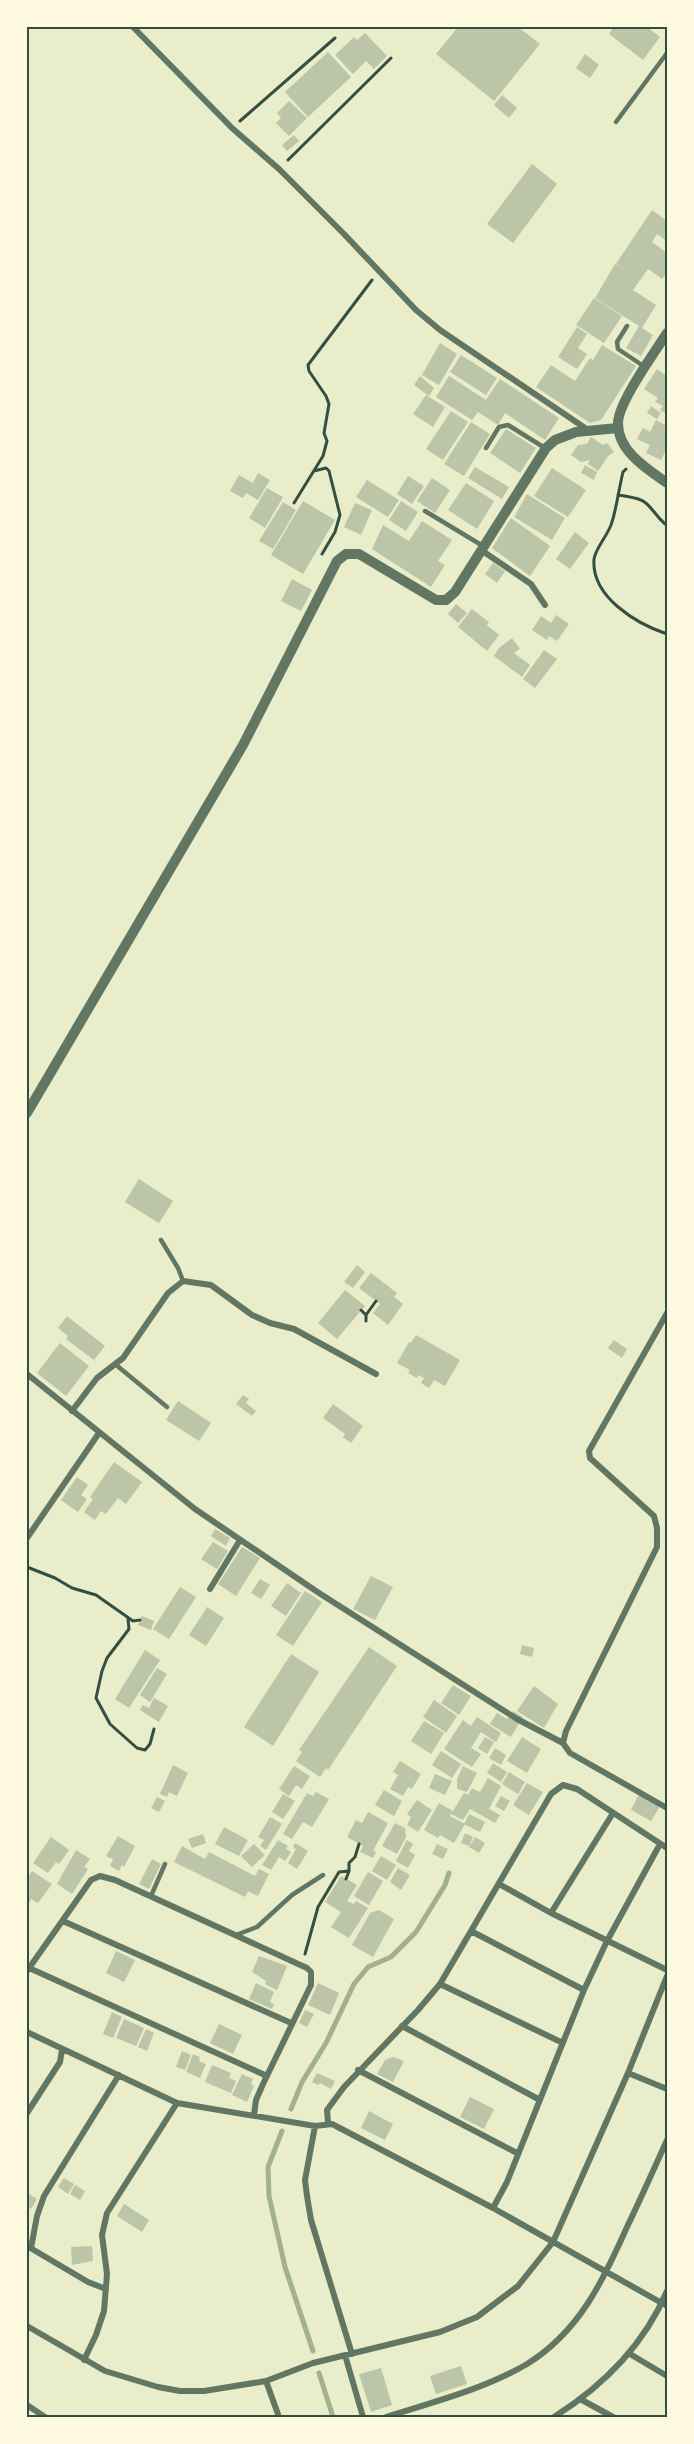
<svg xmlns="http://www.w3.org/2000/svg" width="694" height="2444" font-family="'Golos Text',sans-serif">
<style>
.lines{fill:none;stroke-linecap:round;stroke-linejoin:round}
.stream{stroke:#a3b18a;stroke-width:5}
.building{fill:#bcc5a7}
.path{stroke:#344e41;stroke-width:3}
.service{stroke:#617663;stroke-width:4.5}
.minor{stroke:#617663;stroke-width:6}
.tertiary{stroke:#617663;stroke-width:10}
.neatline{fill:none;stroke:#344e41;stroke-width:2}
</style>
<rect width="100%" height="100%" fill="#e9edc9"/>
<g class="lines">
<path class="stream" d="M291,2109L302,2082L326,2043L354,1984L368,1967L391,1957L416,1932L445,1885L449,1873
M282,2131L268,2167L269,2196L285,2267L313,2351
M319,2373L333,2417"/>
</g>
<path class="building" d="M458,27H518L540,44L494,101L436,54Z
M614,27H647L660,37L643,60L609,34Z
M365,33L387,56L374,69L366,61L353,74L335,55L354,37L357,40Z
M328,52L351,77L308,117L285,92Z
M585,54L599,65L590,78L576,68Z
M502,95L517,108L509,118L494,105Z
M289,101L307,118L289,136L276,123L281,118L277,113Z
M294,135L299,141L287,151L282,145Z
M532,164L557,184L513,243L487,224Z
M652,210L667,221V241L657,234L652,242L667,253V278L664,276L662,279L648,269L633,290L656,305L642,328L653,335L641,356L626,348L639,326L595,298L615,264L627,271L616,264Z
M594,298L622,316L604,343L576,325Z
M577,327L587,334L578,348L587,354L577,369L558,357Z
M440,343L457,354L439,385L422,375Z
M602,345L636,366L601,420L590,423L536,387L551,365L575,381L590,358L593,360Z
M461,355L497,378L486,395L450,372Z
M657,369L667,376L666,414L660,410L663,406L655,402L658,398L644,389Z
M420,376L434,388L429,396L414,385Z
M449,376L486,400L500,379L559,418L545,440L505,413L498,425L478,412L472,420L436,397Z
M426,395L445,407L433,427L413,414Z
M651,406L661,413L657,419L647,413Z
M451,411L468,422L443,460L426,449Z
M656,420L667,426V448L661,460L646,453L650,445L637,439L643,428L650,432Z
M471,422L490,434L464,476L444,464Z
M506,429L536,448L520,473L490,453Z
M591,437L603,445L607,443L614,452L608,456L598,471L588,464L590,460L581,462L571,455L578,445L587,444Z
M585,465L597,472L594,480L581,473Z
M475,467L509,487L502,499L468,478Z
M552,468L586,490L568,517L534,496Z
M258,473L270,480L258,500L246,493L243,498L230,491L239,475L253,483Z
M408,476L424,486L412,504L397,494Z
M432,478L450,490L435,513L417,501Z
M367,480L399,500L388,517L356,497Z
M466,483L494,501L477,529L448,510Z
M267,488L283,497L265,528L249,518Z
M527,494L565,518L552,540L514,517Z
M303,501L335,520L303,574L271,555Z
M401,501L418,512L406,531L389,520Z
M283,502L296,510L273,549L259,541Z
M355,503L372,510L361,535L344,527Z
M511,518L550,546L530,576L492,548Z
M422,521L452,540L438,561L445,565L431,587L372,549L383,525L409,541Z
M575,532L589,543L570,569L556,559Z
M493,563L505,571L497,583L485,574Z
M292,579L312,590L301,611L281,601Z
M456,604L467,613L458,623L448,614Z
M472,609L489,622L487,625L499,635L487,651L458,627Z
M556,615L569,624L557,641L549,636L547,640L532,630L541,616L551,623Z
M512,638L520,649L514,653L530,665L522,677L494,656L498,649Z
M544,650L557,659L535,688L523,679Z
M139,1179L173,1201L159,1223L125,1202Z
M357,1265L365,1272L353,1288L344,1282Z
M371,1273L397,1293L394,1297L403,1304L388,1325L373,1313L380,1304L359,1288Z
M345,1290L365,1306L337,1339L318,1323Z
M67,1316L105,1346L94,1360L66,1339L68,1336L58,1328Z
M416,1335L460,1360L445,1386L434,1380L429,1388L421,1383L424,1378L418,1375L417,1378L408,1373L410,1370L397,1363L409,1342L411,1343Z
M614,1340L627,1349L622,1358L608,1348Z
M60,1343L89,1366L66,1396L37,1373Z
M243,1395L249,1399L246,1403L256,1411L252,1416L236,1404Z
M178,1401L211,1423L199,1441L166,1420Z
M333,1404L363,1426L351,1443L343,1437L345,1434L323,1418Z
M114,1462L142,1482L126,1504L118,1498L106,1514L101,1511L95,1520L84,1512L93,1499L90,1497Z
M77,1477L88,1485L81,1495L87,1499L78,1512L61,1500Z
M215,1529L230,1538L226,1546L211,1536Z
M213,1542L228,1551L217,1569L201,1559Z
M242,1547L260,1558L236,1596L218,1584Z
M371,1576L393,1587L375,1620L353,1609Z
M260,1579L270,1585L261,1599L251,1593Z
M287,1583L301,1593L286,1616L271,1606Z
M180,1587L196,1597L169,1639L153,1629Z
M305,1591L322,1602L293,1646L276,1635Z
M207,1607L224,1618L206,1646L189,1635Z
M142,1616L154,1621L151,1630L138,1625Z
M522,1645L534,1648L532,1657L520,1654Z
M369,1647L397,1666L328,1770L326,1768L320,1777L296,1761L302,1752L299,1750Z
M145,1650L160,1660L129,1708L115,1699Z
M291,1654L319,1672L273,1746L244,1727Z
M157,1668L167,1674L150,1702L140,1695Z
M453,1685L471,1696L459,1715L441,1703Z
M534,1686L558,1704L544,1728L517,1711Z
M154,1698L168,1706L159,1722L140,1710L143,1705L149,1708Z
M434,1700L457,1716L446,1733L423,1717Z
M513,1711L523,1717L511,1737L490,1724L497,1713L507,1719Z
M477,1717L501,1733L496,1742L481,1732L471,1748L481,1754L472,1767L444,1749L463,1720L471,1726Z
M424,1721L444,1733L431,1754L411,1741Z
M485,1737L494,1742L487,1754L478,1748Z
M522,1737L541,1749L527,1773L507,1761Z
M495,1748L506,1755L501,1765L489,1758Z
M441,1751L461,1764L452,1778L432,1765Z
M400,1761L421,1774L412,1789L408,1787L403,1796L390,1789L398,1775L393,1772Z
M493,1763L507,1772L501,1782L487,1773Z
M173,1765L188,1773L177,1796L169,1792L167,1797L160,1794Z
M294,1766L310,1776L302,1789L296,1785L289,1796L279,1789Z
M463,1766L477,1773L467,1792L457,1789V1779Z
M509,1772L525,1782L518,1794L502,1784Z
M435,1774L452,1781L445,1795L429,1788Z
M488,1778L501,1786L489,1809L500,1815L495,1823L470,1809L463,1820L451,1814L450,1816L465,1824L454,1843L440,1835L438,1838L424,1830L439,1803L453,1811L464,1793L468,1795L472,1788L480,1792Z
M527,1783L543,1792L529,1815L513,1805Z
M384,1790L402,1801L394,1816L375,1805Z
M316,1792L329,1799L312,1827L303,1822L292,1839L283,1834L307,1793L313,1796Z
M283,1794L295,1801L283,1819L272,1812Z
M639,1794L660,1806L651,1821L631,1810Z
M501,1796L510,1801L504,1811L495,1806Z
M157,1797L165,1801L159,1812L151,1808Z
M417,1800L432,1810L418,1832L407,1825L411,1817L407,1814Z
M368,1812L388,1823L373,1851L376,1852L373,1858L360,1852L363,1846L347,1837L356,1820L362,1823Z
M469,1814L485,1822L480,1832L464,1824Z
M270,1817L282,1824L266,1850L260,1846L264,1840L258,1837Z
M395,1823L405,1828L406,1837L397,1854L382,1846Z
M224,1827L248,1840L239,1856L215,1844Z
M465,1833L473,1837L469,1846L461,1843Z
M203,1834L206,1843L192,1848L188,1839Z
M118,1836L135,1846L124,1867L122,1865L119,1871L110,1866L113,1859L106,1856Z
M51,1837L69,1850L59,1864L56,1862L48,1873L33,1863Z
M475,1837L485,1843L479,1853L469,1847Z
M278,1840L288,1846L286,1849L291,1852L285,1861L279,1857L271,1870L262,1865Z
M407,1840L413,1844L409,1851L415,1855L408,1868L396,1861Z
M295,1843L308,1851L297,1869L288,1863L296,1849L293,1847Z
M254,1844L265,1855L252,1867L241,1856Z
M437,1844L448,1849L443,1859L432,1854Z
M182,1846L205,1859L209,1852L255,1876L259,1869L269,1874L258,1896L248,1891L245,1897L174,1862Z
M76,1850L90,1859L84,1867L88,1869L72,1894L57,1884Z
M381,1856L396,1865L387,1880L372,1871Z
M152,1859L161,1864L149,1889L139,1884Z
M398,1868L410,1875L401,1890L390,1882Z
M32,1871L52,1884L38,1903L31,1899L29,1903L27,1902V1878Z
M368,1872L383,1881L369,1905L354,1896Z
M341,1876L357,1885L347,1901L354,1904L356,1901L368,1908L349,1938L331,1927L341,1912L325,1902Z
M379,1910L394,1919L373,1957L352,1945L370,1913Z
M116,1951L135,1960L124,1982L106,1973Z
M259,1956L287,1966L277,1990L265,1984L266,1981L252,1972Z
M256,1983L274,1992L270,2002L274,2004L272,2009L249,1999Z
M318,1983L339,1993L330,2015L308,2005Z
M305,2010L314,2014L307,2027L299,2023Z
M112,2012L122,2017L113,2038L103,2034Z
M124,2019L144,2028L136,2046L116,2038Z
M219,2024L242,2035L233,2054L210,2043Z
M146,2029L154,2033L147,2051L138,2047Z
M182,2051L191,2055L185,2070L176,2067Z
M193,2054L200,2057L199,2061L206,2064L200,2078L186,2072Z
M393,2057L404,2061L393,2082L377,2074L385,2060Z
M212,2065L231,2073L229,2078L236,2081L231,2093L205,2082Z
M317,2073L335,2081L331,2089L320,2083L318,2085L312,2082Z
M242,2074L253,2079L251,2084L254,2086L247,2102L232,2095Z
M470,2097L494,2109L484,2129L460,2117Z
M369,2111L393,2124L385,2140L361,2128Z
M64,2178L74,2184L68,2194L58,2187Z
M75,2185L85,2191L80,2200L70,2194Z
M27,2193L37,2199L31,2209L27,2206Z
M124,2204L149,2220L142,2232L117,2216Z
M92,2246L93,2261L72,2265L71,2247Z
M461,2366L467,2384L436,2394L430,2376Z
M381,2368L392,2405L371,2412L359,2374Z"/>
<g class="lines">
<path class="path" d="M240,121L335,38
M288,160L391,58
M626,469L623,472C619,488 617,506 612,522C609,534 596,547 594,559C591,597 637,624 667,634
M314,471L326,468L329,471L340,515L335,532L322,554
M618,495C655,500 643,504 667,526
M294,503L323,456L327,441L324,433L329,404L326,396L309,371L308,365L372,280
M361,1310L366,1315
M366,1321V1315L376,1301
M27,1567L55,1578L72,1588L96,1595L133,1621L140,1620
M128,1619L129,1629L107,1658L102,1671L96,1698L110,1724L137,1748L145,1750L150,1744L154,1729
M346,1879L349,1871
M305,1954L318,1907L339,1872L349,1871V1863L355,1857L359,1844"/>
<path class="service" d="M616,122L667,53
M627,326L617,342L618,349L645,367
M486,448L499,427L508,425L545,448
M425,511L483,546
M161,1240L178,1268L183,1281
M115,1364L167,1407
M151,1896L165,1864
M236,1935L257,1927L292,1895L323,1875"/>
<path class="minor" d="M133,27L232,128L279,169L344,234L416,310L440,330L588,430
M481,550L531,584L545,605
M667,1313L589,1451L590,1458L654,1516L657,1528V1547L566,1731L563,1743L570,1753L667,1808
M27,1374L195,1509L319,1593L517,1719L563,1743
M72,1411L97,1378L123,1358L168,1293L183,1281L211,1285L252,1315L270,1323L294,1329L376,1374
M27,1538L99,1433
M210,1589L240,1540
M499,1884L551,1913L667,1970
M551,1913L613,1813
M63,1921L291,2023
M471,1931L584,1990
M27,1967L267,2076
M27,1971L91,1880L100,1876L115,1880L307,1968L311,1972V1985L263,2084L256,2100L254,2115
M440,1984L563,2043
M402,2026L540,2100
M27,2032L177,2103L315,2126L332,2124L493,2208L667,2306
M358,2070L517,2153
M628,2073L667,2089
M27,2113L60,2062L62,2049
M328,2123L327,2110L344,2087L418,2010L440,1984L551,1794L563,1785L577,1789L667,1848
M315,2126L305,2180L307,2196L311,2220L352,2354
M493,2208L507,2182L584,1990L607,1941L660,1844
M27,2246L88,2282L106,2289
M31,2248L37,2216L44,2196L119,2075
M27,2326L105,2371L158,2387L180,2391H204L266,2381L313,2363L440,2332L477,2317L518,2286L553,2242L628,2073L667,1976
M630,2354L667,2376
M345,2355L363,2417
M84,2360L96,2335L104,2311L107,2274L102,2235L107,2213L177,2103
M266,2381L279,2417
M582,2400L613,2417
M27,2405L45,2417
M386,2417C433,2402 485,2389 527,2364C579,2332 603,2281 627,2227C641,2198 654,2169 667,2140
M554,2417C603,2386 644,2345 667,2291"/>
<path class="tertiary" d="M667,333C655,352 617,404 618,424C618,451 647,469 667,483
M27,1113L243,745L337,561L346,554H359L436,600H446L455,592L546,448L555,440L576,432L618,428"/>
</g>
<rect width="694" height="2444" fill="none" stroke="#fefae0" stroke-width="57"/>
<rect x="28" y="28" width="638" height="2388" class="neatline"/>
</svg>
